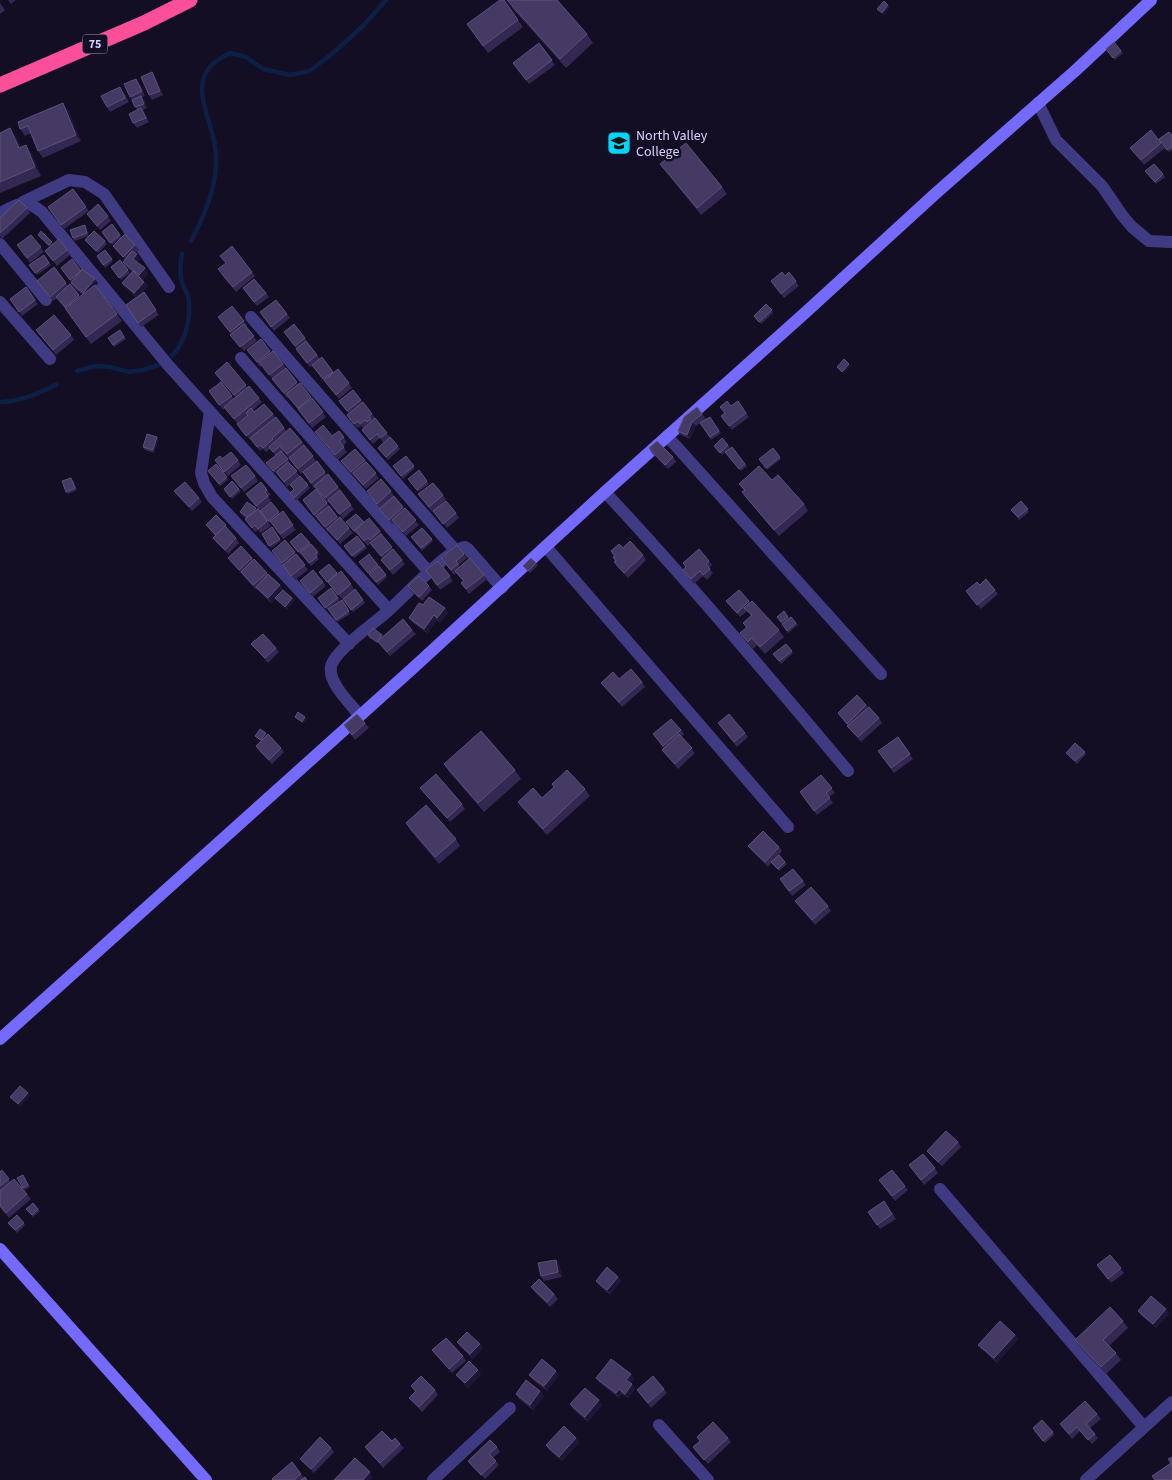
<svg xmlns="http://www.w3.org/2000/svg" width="1172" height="1480" font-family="'Source Sans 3',sans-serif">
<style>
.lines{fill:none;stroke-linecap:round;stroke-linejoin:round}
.stream{stroke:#0c1f44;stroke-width:4.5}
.street{stroke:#403a82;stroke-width:12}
.secondary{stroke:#746afd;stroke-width:12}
.highway{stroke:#fc4f9a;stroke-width:15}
.wall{fill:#322851}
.shaded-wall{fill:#1e1637}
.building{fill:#443a64;stroke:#5b527c}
.labels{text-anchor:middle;stroke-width:5;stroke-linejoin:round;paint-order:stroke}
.shield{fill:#130e23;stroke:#9e97bc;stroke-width:1}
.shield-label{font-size:12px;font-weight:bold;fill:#d9d2fe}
.poi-label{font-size:14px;fill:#d9d2fe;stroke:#130e23;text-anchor:start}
</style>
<rect width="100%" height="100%" fill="#130e23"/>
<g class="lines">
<path class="stream" d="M191,241C203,218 215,192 216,165C216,159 216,152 215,146C212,120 188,85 214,63C219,59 225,56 230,53L246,57L263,69L290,75L309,71L332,54L364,25L386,0
M172,356C186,340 192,317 188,296C186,291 183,287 182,282C179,272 180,264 182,254
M77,371L95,366L110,367L129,372L143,370L158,365
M0,402C19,402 39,393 56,385"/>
<path class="street" d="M1038,103L1056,140L1102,186L1122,215L1132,227L1149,241L1172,242
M23,202L69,180L85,182L104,194L169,287
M0,213C20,204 23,197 42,212L168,365L389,610
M0,244L46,300
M0,302L50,359
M251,317L456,551
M241,358L429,572
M210,411L201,473L204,483L212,497L349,644
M667,436L881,674
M605,492C689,582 769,677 848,771
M546,547L788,827
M360,716C351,704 328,683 331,667C331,664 334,660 336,657C350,639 371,626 388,611C403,598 448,549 465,547L468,549L502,588
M940,1189L1144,1427
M659,1425L708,1480
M433,1480L510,1408
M1086,1480L1172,1402"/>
<path class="secondary" d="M0,1039L412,669L605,492L806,312L935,194L1075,71L1151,0
M0,1249L206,1480"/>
<path class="highway" d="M0,85L144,23L190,0"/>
</g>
<path class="wall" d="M8,0H16L11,4Z
M504,0L523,27L488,53L467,24Z
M507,0L587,34L593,43L566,68L513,9Z
M0,3L5,10L0,14Z
M539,43L555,65L529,84L513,63Z
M1107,51H1121L1123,53L1115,60Z
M152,72L155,77L163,95L152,100L149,95Z
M139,83L145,96L142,97L145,101L147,108L143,110L149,122L137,128L133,123L137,110L130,97Z
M123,91L129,102L110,112L107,107Z
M68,110L81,141L43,158L38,151L31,133L25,136L20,129Z
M0,133L16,137L21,147L32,154L41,176L0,193Z
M1172,136V150L1169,152L1159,139Z
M1161,143L1165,148L1144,165L1130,148Z
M660,164L722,187L727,194L701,215Z
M1145,171L1163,174L1165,177L1156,184Z
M73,189L89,211L64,229L48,207Z
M27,208L30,213L2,239L0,236V218Z
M87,214L108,216L111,221L100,230Z
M112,224L122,237L112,245L102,232Z
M85,225L89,236L74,241L73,238Z
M31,235L44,252L30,263L17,245Z
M38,235L52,242L53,244L59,239L70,255L57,266L45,251L49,247Z
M85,240L105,241L107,244L98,253Z
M135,245L139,250L135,253L140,259L137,262L148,273L143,280L139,277L148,286L139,296L144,292L159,315L141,327L126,305L136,297L122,283L132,272L126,267L123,262L125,259L113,246Z
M105,250L113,261L105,268L97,256Z
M44,255L51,265L37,275L29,265Z
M120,260L130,273L121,280L111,267Z
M226,263L252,272L255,276L236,292L221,274Z
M54,267L68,286L70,284L80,297L83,295L74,288L71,283L73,280L71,282L61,268L81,271L95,279L98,283L96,286L122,321L91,344L57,298L53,301L40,285Z
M785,276L796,281L799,286L784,298L774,285Z
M26,287L38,304L22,316L10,299Z
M243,288L266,293L269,297L257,306Z
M772,310L773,313L761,324L755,318Z
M260,312L287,314L290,318L274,331Z
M221,321H244L247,325L246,326L257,341L244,351L234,339L230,335L231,334Z
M36,330L71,335L74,340L56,355Z
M120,330L126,339L114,347L108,338Z
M284,332L305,338L308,343L320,359L322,357L334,373L349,383L352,388L339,399L312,366L310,367Z
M261,339L271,353L273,351L298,384L311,397L326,417L312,428L288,397L287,398L262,365L260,367L247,350Z
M227,362L247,387L259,398L262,402L253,410L254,412L273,414L275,418L276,417L287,432L302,442L316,461L306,470L317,461L327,475L338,487L341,491V492L354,509L343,519L329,502L328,503L315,487L314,488L303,472L301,474L283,451L282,452L289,461L288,462L310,488L296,501L290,493L294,490L298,478L287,487L276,472L285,464L274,473L266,463L276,456L270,449L266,452L263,449L260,451L251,439L250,440L240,428L247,415L237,423L225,408L223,410L209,391L221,382L234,399L235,397L215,373Z
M353,390L390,437L400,449L388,460L379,450L383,442L380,438L373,444L362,430L363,429L361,426L358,428L350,420L347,415L349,414L339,401Z
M738,401L749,417L732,430L721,416L731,406Z
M697,407L706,419L696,426L690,439L681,435L678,431Z
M710,417L721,433L711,440L700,423Z
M339,431L347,442L343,446L347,452L338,460L315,432L332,436Z
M157,437L158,439L154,453L145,450L143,447Z
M728,445L730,447L722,455L714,446Z
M732,447L747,466L741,471L725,452Z
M649,448L673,457L676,462L668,469L652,453Z
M773,448L781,459L767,470L759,459Z
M406,456L415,468L403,479L393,466Z
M222,459L238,460L241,465L228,476L215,460Z
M365,460L379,478L366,489L344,466L341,461Z
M216,464L228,480L220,486L208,471Z
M419,470L429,484L418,492L408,479Z
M231,476H255L258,481L244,492Z
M73,480L77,490L68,494L66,492Z
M232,481L241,491L232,499L224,489Z
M261,482L271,495L268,496L271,501L259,511L250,498Z
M739,484L804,504L808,511L779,536L747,499L742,492L744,491Z
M174,491L199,498L202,502L192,511Z
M367,491H391L394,496L386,503L394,496L419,525L406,536L394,523L392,524L383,513L379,509L380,508Z
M418,494L443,495L446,500L432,512Z
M303,500L327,503L339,518L349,528L353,533L340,544L329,531L328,532L317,519Z
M1021,501L1029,512L1019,520L1011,510Z
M271,502L280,514L283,511L296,530L283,539L271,522L269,523L260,511Z
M257,509H258L271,526L261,533L258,530L255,532L245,519L246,518L242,515L240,512Z
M433,511L456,513L459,518L447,528Z
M346,522H364L380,531L383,535L382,536L405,564L393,575L384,564L381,560L383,559L370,543L368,546L356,533H355Z
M206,525L228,527L226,528L236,538L239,543L228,554L216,542L213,538L215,536Z
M272,527L281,541L271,548L262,534Z
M422,528L433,541L422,551L411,537Z
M301,533L319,554L317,557L319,559L311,566L301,553L300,554L290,542Z
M357,536L367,548L354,558L344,546Z
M457,545L467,558L459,565L460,567L484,575L487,579L469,594L461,583L463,581L456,573L454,575L441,558Z
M623,548L643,555L646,560L628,578L614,562L615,561L613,557L614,556L611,551Z
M272,551L295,552L308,570L295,580Z
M369,554L387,577L378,585L359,562Z
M228,558H252L268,575L280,585L283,590L294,600L287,609L275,598L279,595L271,603L257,589L256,590Z
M438,561L453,581L440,590L426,570Z
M709,561L712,565L709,568L713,573L707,580L703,576L694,584L683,570L686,567L683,563Z
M536,563L538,565L530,573L523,566Z
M319,572L337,574L351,584L354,589L342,599Z
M300,581L323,582L326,586L313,597Z
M980,585L995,590L998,594L981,609L966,591Z
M408,586H429L432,590L422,601L411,591Z
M331,588L340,600L329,608L342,600L350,614L337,622L328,609L327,610L318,598Z
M355,589L365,603L353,612L343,599Z
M739,590L750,602L779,630L784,637L765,654L757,645L753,649L745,640L740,633L746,628L743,623L751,616L747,611L740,617L726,601Z
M423,605L445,608L448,613L440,623L437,620L427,633L412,622L409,618Z
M784,611L789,618L791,617L798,625L788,633L777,617Z
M412,630L416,634L390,656L379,644L369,638L368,635H382L383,636Z
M251,644L276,648L279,652L268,663Z
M786,644L793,653L781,664L773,654Z
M619,679L642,682L645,687L622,707L601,683Z
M857,695L868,707L879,718L882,723L861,742L851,731L847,726H848L838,713Z
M365,723L369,728L355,740L344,725Z
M718,723L745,733L748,737L737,747Z
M681,730L684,734L681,737L695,753L678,769L665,754L662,750L664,748L653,734Z
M266,733L281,748L284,752L272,764L259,751L256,746L261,741L255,736Z
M898,737L913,759L894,773L878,751Z
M1085,752L1086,754L1077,764L1066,753Z
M444,764L515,770L521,779L484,812L450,773Z
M821,775L835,793L829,797L833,803L817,815L800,792Z
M552,784L585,789L590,796L547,835L523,809L518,802L542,798L554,787Z
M420,788L462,804L465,809L450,822Z
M406,823L456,839L460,846L439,864L410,830Z
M748,846L779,847L782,851L779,855L787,864L779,871L771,863L768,867L751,850Z
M793,869L806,885L792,896L780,879Z
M795,901L828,906L831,911L815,925Z
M958,1142L961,1147L942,1166L930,1155L927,1151Z
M909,1165L935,1168L938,1173L924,1185Z
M2,1170L11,1182L27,1194L31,1199L9,1218L0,1207V1172Z
M23,1175L30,1187L25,1190L23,1188Z
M879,1180L905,1186L908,1190L895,1201Z
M884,1201L896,1219L880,1229L868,1212Z
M26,1209H38L40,1211L33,1217Z
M8,1223H24L25,1225L17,1233Z
M1110,1255L1124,1273L1111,1283L1097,1265Z
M556,1260L559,1264L562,1277L544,1281L541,1276Z
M618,1277L621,1281L610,1295L599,1285L596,1281Z
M531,1287L554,1294L558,1299L550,1307L534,1291Z
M1166,1309L1169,1314L1156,1328L1141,1315L1138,1311Z
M1123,1321L1128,1328L1109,1346L1116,1353L1121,1360L1106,1374L1080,1347L1075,1340Z
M1015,1335L1018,1339L997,1363L982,1349L978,1345Z
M457,1342L480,1344L483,1348L473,1359L460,1346Z
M432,1350L463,1356L466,1361L452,1373Z
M481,1374L468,1388L460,1379L456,1375Z
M631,1374L634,1379L631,1383L635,1389L628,1398L622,1394L619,1398L599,1382L596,1378Z
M529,1375H559L547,1391L533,1380Z
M411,1386L435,1390L438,1395L422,1412L413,1402L409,1398L415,1392Z
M664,1389L667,1393L651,1408L637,1390Z
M540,1391L544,1396L533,1410L519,1399L516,1394Z
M599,1400L602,1405L588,1422L573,1409L570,1404Z
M1097,1414L1101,1419L1090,1428L1098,1438L1092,1444L1080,1431L1072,1439L1060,1424Z
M1034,1431L1053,1432L1054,1435L1045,1443Z
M697,1437L728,1438L731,1442L708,1464L693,1447L700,1441Z
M576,1438L579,1443L562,1461L549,1450L546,1445Z
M392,1441L400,1444L404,1448L383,1468L368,1451L365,1447Z
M497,1447L500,1452L493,1458L499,1465L485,1479L471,1465L468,1461Z
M331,1448L334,1452L314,1473L300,1459Z
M292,1462L304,1478L307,1480H273Z"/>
<path class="shaded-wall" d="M888,5L890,7L884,15L882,13Z
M152,72L155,77L163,95L160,91Z
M136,79L139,83L145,96L142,91Z
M141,96L145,101L147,108L144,104Z
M63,103L68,110L81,141L76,135Z
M10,128L16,137L25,157L19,148Z
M26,145L32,154L41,176L35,167Z
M137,254L140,259L136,263L133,259Z
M145,268L148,273L143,280L139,275Z
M95,279L98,283L86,298L83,293Z
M144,282L148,286L137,298L134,293Z
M849,364L851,366L843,374L842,372Z
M692,422L696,426L690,439L687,435Z
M157,437L158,439L154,453L153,450Z
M280,585L283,590L271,603L268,598Z
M292,598L294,600L287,609L285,607Z
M445,608L448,613L440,623L437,618Z
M434,615L437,620L427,633L424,629Z
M305,717L307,719L303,724L302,722Z
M266,733L267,735L262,742L261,740Z
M28,1093L30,1096L20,1107L18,1104Z
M556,1260L559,1264L562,1277L558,1272Z
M618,1277L621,1281L610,1295L607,1290Z
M1166,1309L1169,1314L1156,1328L1153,1324Z
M1015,1335L1018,1339L997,1363L994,1358Z
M480,1344L483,1348L473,1359L470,1354Z
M478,1370L481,1374L468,1388L465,1383Z
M556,1371L559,1375L547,1391L544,1386Z
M631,1374L634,1379L630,1384L626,1380Z
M632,1384L635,1389L628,1398L625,1394Z
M619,1389L622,1394L619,1398L616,1393Z
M540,1391L544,1396L533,1410L530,1405Z
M599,1400L602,1405L588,1422L585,1417Z
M576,1438L579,1443L562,1461L559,1457Z
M370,1472L373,1477L370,1480H363Z"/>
<path class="building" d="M500,0H504L518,20L483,46L467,24Z
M507,0H557L587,34L560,59Z
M884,1L888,5L882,13L877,9Z
M1114,42L1121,51L1113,58L1106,49Z
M539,43L552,60L526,80L513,63Z
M152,72L160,91L149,95L141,77Z
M136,79L142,91L130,97L124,84Z
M120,87L125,98L107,107L101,96Z
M141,96L144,104L135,107L132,100Z
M63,103L76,135L38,151L28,126L20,129L18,122Z
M141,108L146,118L133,123L129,114Z
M10,128L19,148L26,145L35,167L0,182V133Z
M1151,130L1161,143L1141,160L1130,148Z
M1169,132L1172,135V147L1167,150L1159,139Z
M686,143L722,187L697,208L660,164Z
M1154,164L1163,174L1155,182L1145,171Z
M73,189L86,207L61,225L48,207Z
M19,200L27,208L0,233V218Z
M98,204L108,216L97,226L87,214Z
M112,224L120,235L110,243L102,232Z
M85,225L87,233L73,238L70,230Z
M41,231L52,242L49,245L38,235Z
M94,231L105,241L96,251L85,240Z
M125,234L135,245L123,257L113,246Z
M31,235L41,247L27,258L17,245Z
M59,239L67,250L53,261L45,251Z
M232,246L252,272L233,287L218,269L226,263L220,256Z
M105,250L112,259L103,265L97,256Z
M132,251L137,254L133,259L145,268L139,275L123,262Z
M44,255L49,263L35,273L29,265Z
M72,259L81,271L70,280L61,268Z
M120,260L128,270L119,278L111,267Z
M54,267L66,283L50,297L37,281Z
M82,269L95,279L83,293L71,283Z
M133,271L144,282L134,293L122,283Z
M782,272L785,276L789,272L796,281L781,294L771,281Z
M254,279L266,293L254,302L243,288Z
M70,284L79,295L65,307L56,297Z
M95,285L117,314L86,337L65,308Z
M26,287L35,300L19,312L10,299Z
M144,292L156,310L138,323L126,305Z
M276,300L287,314L271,327L260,312Z
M766,304L772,310L759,322L754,316Z
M232,306L244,321L230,332L218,317Z
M54,315L71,335L53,350L36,330Z
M244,324L254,336L240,347L230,335Z
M294,324L305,338L295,346L284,332Z
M120,330L124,337L113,345L108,338Z
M261,339L270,351L257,362L247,350Z
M306,341L317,355L307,363L296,349Z
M273,351L283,364L269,375L259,362Z
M322,357L333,372L323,379L312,365Z
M844,359L849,364L842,372L837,367Z
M227,362L246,385L234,395L215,373Z
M286,368L297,382L284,393L272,379Z
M338,369L349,383L336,395L324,380Z
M221,382L232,396L219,405L209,391Z
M300,383L311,397L298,408L286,394Z
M249,386L259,398L234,419L224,407Z
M353,390L361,400L347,411L339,401Z
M312,398L323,412L309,423L298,409Z
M727,401L731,406L738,401L746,413L729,426L721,416L725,413L720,407Z
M363,402L372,414L369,416L371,419L367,422L365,420L360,424L358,421L354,424L347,415Z
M264,404L273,414L246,436L237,424L248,415L246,413L251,408L254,412Z
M697,407L702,414L692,422L687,435L678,431L684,417Z
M276,417L284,428L272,438L273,439L263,448L260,445L257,447L250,438Z
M710,417L719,431L710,437L700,423Z
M375,418L387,433L380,438L377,434L370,440L362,430Z
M323,425L332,436L339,431L344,437L339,441L344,447L335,455L315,432Z
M290,428L302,442L287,454L280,446L273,452L269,447Z
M147,434L157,437L153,450L143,447Z
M390,437L398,446L386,457L378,448Z
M722,438L728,445L720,453L714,446Z
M657,441L673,457L665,465L649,448Z
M304,445L313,456L298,469L289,458Z
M732,447L745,464L739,469L725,452Z
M773,448L780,457L766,468L759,459Z
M355,449L365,460L351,472L341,461Z
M281,451L288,459L273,471L266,463Z
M231,452L238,460L224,472L215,460L220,456L222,459Z
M406,456L414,466L401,476L393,466Z
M317,461L325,472L311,483L303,472Z
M288,462L297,471L284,482L276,472Z
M366,462L376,473L363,485L353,473Z
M216,464L227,477L219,484L208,471Z
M246,465L255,476L241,488L231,476Z
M759,466L772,480L778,475L804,504L774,530L742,492L745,490L739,484Z
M419,470L427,481L417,490L408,479Z
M328,474L338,487L325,498L314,486Z
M300,476L308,485L294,498L290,493L294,489L290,485Z
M71,478L75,488L66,492L62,481Z
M381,479L391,491L377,504L367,491Z
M232,481L239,489L230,497L224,489Z
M185,482L199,498L189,507L174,491Z
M261,482L267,490L265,492L268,496L256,506L246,494Z
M433,483L443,495L429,507L418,494Z
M316,489L327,503L314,515L303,500Z
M340,490L351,505L339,514L328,500Z
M394,496L403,507L389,520L379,509Z
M446,501L456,513L443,524L433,511Z
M1021,501L1028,509L1018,517L1011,510Z
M247,502L256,508L253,513L247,517L240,512Z
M271,502L279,512L268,521L260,511Z
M329,506L337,517L325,527L316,516Z
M405,508L416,520L403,532L392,520Z
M258,509L267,521L258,529L255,525L252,528L245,519Z
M283,511L293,525L280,534L270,521Z
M356,514L364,522L354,531L346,522Z
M216,515L226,525L216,535L206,525Z
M340,517L349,528L337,540L327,529Z
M369,518L380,531L370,540L368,538L364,541L355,530Z
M225,526L236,538L225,550L213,538Z
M272,527L280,539L269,546L262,534Z
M422,528L432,539L421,548L411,537Z
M301,533L310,543L298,552L290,542Z
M381,534L392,547L381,556L370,543Z
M357,536L365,546L352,556L344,546Z
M285,540L295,552L282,563L272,551Z
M630,541L643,555L624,573L614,562L616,561L613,557L615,556L611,551L619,544L623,548Z
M311,544L318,552L315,554L317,557L309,563L300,552Z
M457,545L464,554L456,561L458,564L451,570L441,558Z
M241,546L252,558L239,570L228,558Z
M393,549L402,560L390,570L381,560Z
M699,549L709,561L706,564L710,569L703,575L700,571L691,579L683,570L686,567L683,563Z
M296,554L305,565L291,576L283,565Z
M369,554L378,565L368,573L359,562Z
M470,558L484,575L466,589L461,583L464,581L455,571Z
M531,558L536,563L528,571L523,566Z
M254,559L267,573L253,585L241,572Z
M438,561L450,576L437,585L426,570Z
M329,564L337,573L327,582L319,572Z
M379,566L386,575L376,582L369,574Z
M313,570L323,582L310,593L300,581Z
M341,571L351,584L338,595L328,582Z
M268,574L280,585L268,598L256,587Z
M419,576L429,586L419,597L408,586Z
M986,579L995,590L977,605L966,591L977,582L980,585Z
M331,588L338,598L325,608L318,598Z
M355,589L363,600L351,610L343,599Z
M283,590L292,598L285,607L275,598Z
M739,590L749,601L737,613L726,601Z
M429,597L445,608L437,618L434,615L424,629L409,618L419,603L423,605Z
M342,600L349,611L336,620L328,609Z
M752,601L779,630L760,647L752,638L748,642L740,633L747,627L743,623L752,615L744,608Z
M784,611L788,617L781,622L777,617Z
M791,617L796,623L787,631L782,624Z
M403,619L412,630L387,652L378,641Z
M373,628L382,635L377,642L368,635Z
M263,634L276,648L265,658L251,644Z
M786,644L792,651L779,661L773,654Z
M631,669L642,682L619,702L601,683L613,672L619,679Z
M857,695L866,705L847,724L838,713Z
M869,707L879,718L858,737L847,726Z
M298,712L305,717L302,722L295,717Z
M357,714L365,723L352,735L344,725Z
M729,714L745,733L734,742L718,723Z
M671,719L681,730L663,746L653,734Z
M260,729L266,733L261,740L255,736Z
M481,731L515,770L478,803L444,764Z
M268,734L281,748L269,760L256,746Z
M679,734L692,748L675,764L662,750Z
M898,737L910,754L891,768L878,751Z
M1075,743L1085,752L1075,761L1066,753Z
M567,770L585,789L543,829L518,802L533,788L542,798L554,787L552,784Z
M436,774L462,804L447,818L420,788Z
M821,775L832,788L826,793L830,798L814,811L800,792Z
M426,805L456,839L435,857L406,823Z
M763,831L779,847L765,862L748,846Z
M779,855L785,862L778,869L771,862Z
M793,869L803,881L789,891L780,879Z
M811,887L828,906L812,920L795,901Z
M20,1086L28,1093L18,1104L10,1097Z
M946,1131L958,1142L938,1162L927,1151Z
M923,1154L935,1168L921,1180L909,1165Z
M2,1170L9,1179L0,1186V1172Z
M892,1170L905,1186L892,1196L879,1180Z
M23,1175L28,1185L23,1188L17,1178Z
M14,1179L27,1194L6,1213L0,1206V1191Z
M884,1201L892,1214L877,1225L868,1212Z
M33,1203L38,1209L32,1215L26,1209Z
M17,1215L24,1223L15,1230L8,1223Z
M1110,1255L1121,1268L1108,1279L1097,1265Z
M556,1260L558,1272L541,1276L538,1263Z
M607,1267L618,1277L607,1290L596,1281Z
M539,1279L554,1294L547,1302L531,1287Z
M1151,1296L1166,1309L1153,1324L1138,1311Z
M1110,1307L1123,1321L1103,1340L1116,1353L1101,1367L1075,1340Z
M1000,1321L1015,1335L994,1358L978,1345Z
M467,1332L480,1344L470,1354L457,1342Z
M446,1338L463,1356L449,1369L432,1350Z
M542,1359L556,1371L544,1386L529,1375Z
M611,1359L631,1374L626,1380L632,1384L625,1394L619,1389L616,1393L596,1378Z
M469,1361L478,1370L465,1383L456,1375Z
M421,1376L435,1390L419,1407L409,1398L416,1391L411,1386Z
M653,1376L664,1389L648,1403L637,1390Z
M526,1380L540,1391L530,1405L516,1394Z
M585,1388L599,1400L585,1417L570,1404Z
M1085,1401L1097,1414L1086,1424L1095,1434L1088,1440L1077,1427L1069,1434L1060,1424Z
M1042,1420L1053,1432L1043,1441L1033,1428Z
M713,1422L728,1438L704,1460L693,1447L700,1441L697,1437Z
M564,1426L576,1438L559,1457L546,1445Z
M382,1431L392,1441L395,1438L400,1444L380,1463L365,1447Z
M320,1437L331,1448L311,1469L300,1459Z
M490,1440L497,1447L489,1454L496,1461L481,1475L468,1461Z
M1172,1457V1480H1155L1152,1476L1171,1463L1168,1459Z
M355,1458L370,1472L363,1480H334Z
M292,1462L301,1474L294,1480H273L272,1479Z
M305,1477L307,1480H301Z"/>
<defs>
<g id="university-square" transform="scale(1.25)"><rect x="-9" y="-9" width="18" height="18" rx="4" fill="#04d5f8" stroke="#130e23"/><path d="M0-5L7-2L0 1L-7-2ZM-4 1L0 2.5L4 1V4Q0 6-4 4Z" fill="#111"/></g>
</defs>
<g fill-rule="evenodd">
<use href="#university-square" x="619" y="143"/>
</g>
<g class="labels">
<rect class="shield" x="82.5" y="34.5" width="25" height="19" rx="4"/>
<g class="shield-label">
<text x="95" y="48">75</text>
</g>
<g class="poi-label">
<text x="636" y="140">North Valley<tspan x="636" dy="16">College</tspan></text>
</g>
</g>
</svg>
